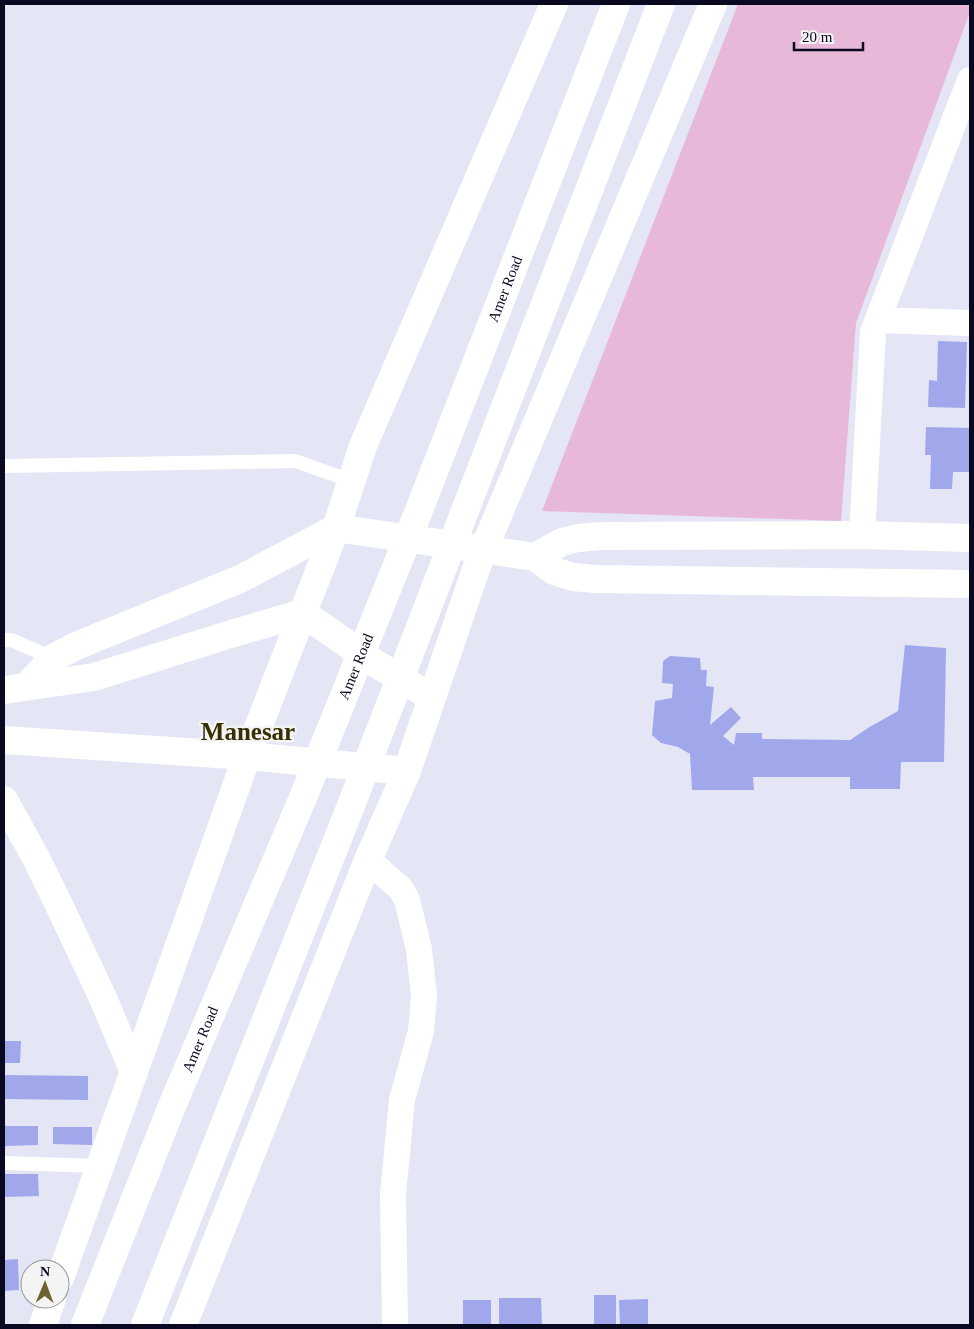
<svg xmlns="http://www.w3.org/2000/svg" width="974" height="1329" font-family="Georgia,serif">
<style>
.green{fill:#e8b8d8}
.building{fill:#a0a7eb}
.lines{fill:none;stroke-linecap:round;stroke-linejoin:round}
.service{stroke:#fff;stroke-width:14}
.minor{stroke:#fff;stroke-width:26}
.tertiary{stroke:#fff;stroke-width:28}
.secondary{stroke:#fff;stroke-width:28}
.trunk{stroke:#fff;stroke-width:28}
.labels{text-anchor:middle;stroke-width:5;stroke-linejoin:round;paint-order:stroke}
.street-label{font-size:15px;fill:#090922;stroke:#f4f4f4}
.town-label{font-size:25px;font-weight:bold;fill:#362f03;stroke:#f4f4f4}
</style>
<rect width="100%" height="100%" fill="#e4e6f5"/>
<path class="green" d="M738,4H970V12L856,323L841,521L542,511Z"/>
<path class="building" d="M938,341L967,342L965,408L928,407L929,380L937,381Z
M926,427L970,428L969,472H953L952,489H930L931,455H925Z
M905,645L946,648L944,762H901L900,789H850V777H753L754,790H692L690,754L678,747L661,743L652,735L655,701L672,698L673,684L662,683L663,661L670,656L700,658L701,670H707L706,686L714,687L710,725L731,707L741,718L723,736L734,745L736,733H762V739L850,740L868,728L898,711Z
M4,1041H21L20,1063H4Z
M4,1075L88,1076V1100L4,1099Z
M4,1126H38V1145L4,1146Z
M53,1127H92V1145L53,1144Z
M4,1174H38L39,1196L4,1197Z
M18,1259L19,1290L4,1291V1260Z
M594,1295H616V1325H594Z
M499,1298H541L542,1325H499Z
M648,1299V1325H620L619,1300Z
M463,1300H491V1325H463Z"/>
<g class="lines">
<path class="service" d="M4,466L295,461L352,481
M4,640H11L53,658
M4,1163L100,1166"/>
<path class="minor" d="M879,320L970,323
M862,535L873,332L970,80
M368,860L401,889L407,900L419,949L424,996L421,1031L402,1100L393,1194L395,1325"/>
<path class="tertiary" d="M336,528L535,557L554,571L573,577L595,579L970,584
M535,557L562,542L578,538L602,536L862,535L970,538
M60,1278L247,756L336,528L363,446L554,4
M43,1325L52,1299
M183,1325L368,860L407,771L478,563L713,4"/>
<path class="secondary" d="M26,687L53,658L76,646L240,579L336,528
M4,690L94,677L231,634L303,613L373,662L431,697
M4,740L247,756L407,771
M4,800L36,858L59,905L103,998L134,1072"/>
<g class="trunk">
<path id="s1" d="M85,1325L172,1106L302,800L416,518L616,4"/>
<path d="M145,1325L350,808L661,4"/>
</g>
</g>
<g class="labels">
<g class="street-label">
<text dy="5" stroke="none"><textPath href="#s1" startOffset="1118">Amer Road</textPath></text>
<text dy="5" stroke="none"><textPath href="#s1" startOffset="712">Amer Road</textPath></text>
<text dy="5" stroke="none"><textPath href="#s1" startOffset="308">Amer Road</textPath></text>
</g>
<g class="town-label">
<text x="248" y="740">Manesar</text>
</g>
</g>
<rect width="974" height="1329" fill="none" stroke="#090922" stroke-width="10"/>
<g transform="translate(45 1284) rotate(1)"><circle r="24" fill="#f4f4f4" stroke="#9696a0"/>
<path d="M0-4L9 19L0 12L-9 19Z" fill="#6c6330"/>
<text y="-8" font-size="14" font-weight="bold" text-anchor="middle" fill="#090922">N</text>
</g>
<path d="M794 42v8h69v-8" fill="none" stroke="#090922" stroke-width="2.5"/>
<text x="802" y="42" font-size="15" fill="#090922" stroke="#f4f4f4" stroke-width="4" paint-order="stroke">20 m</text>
</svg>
